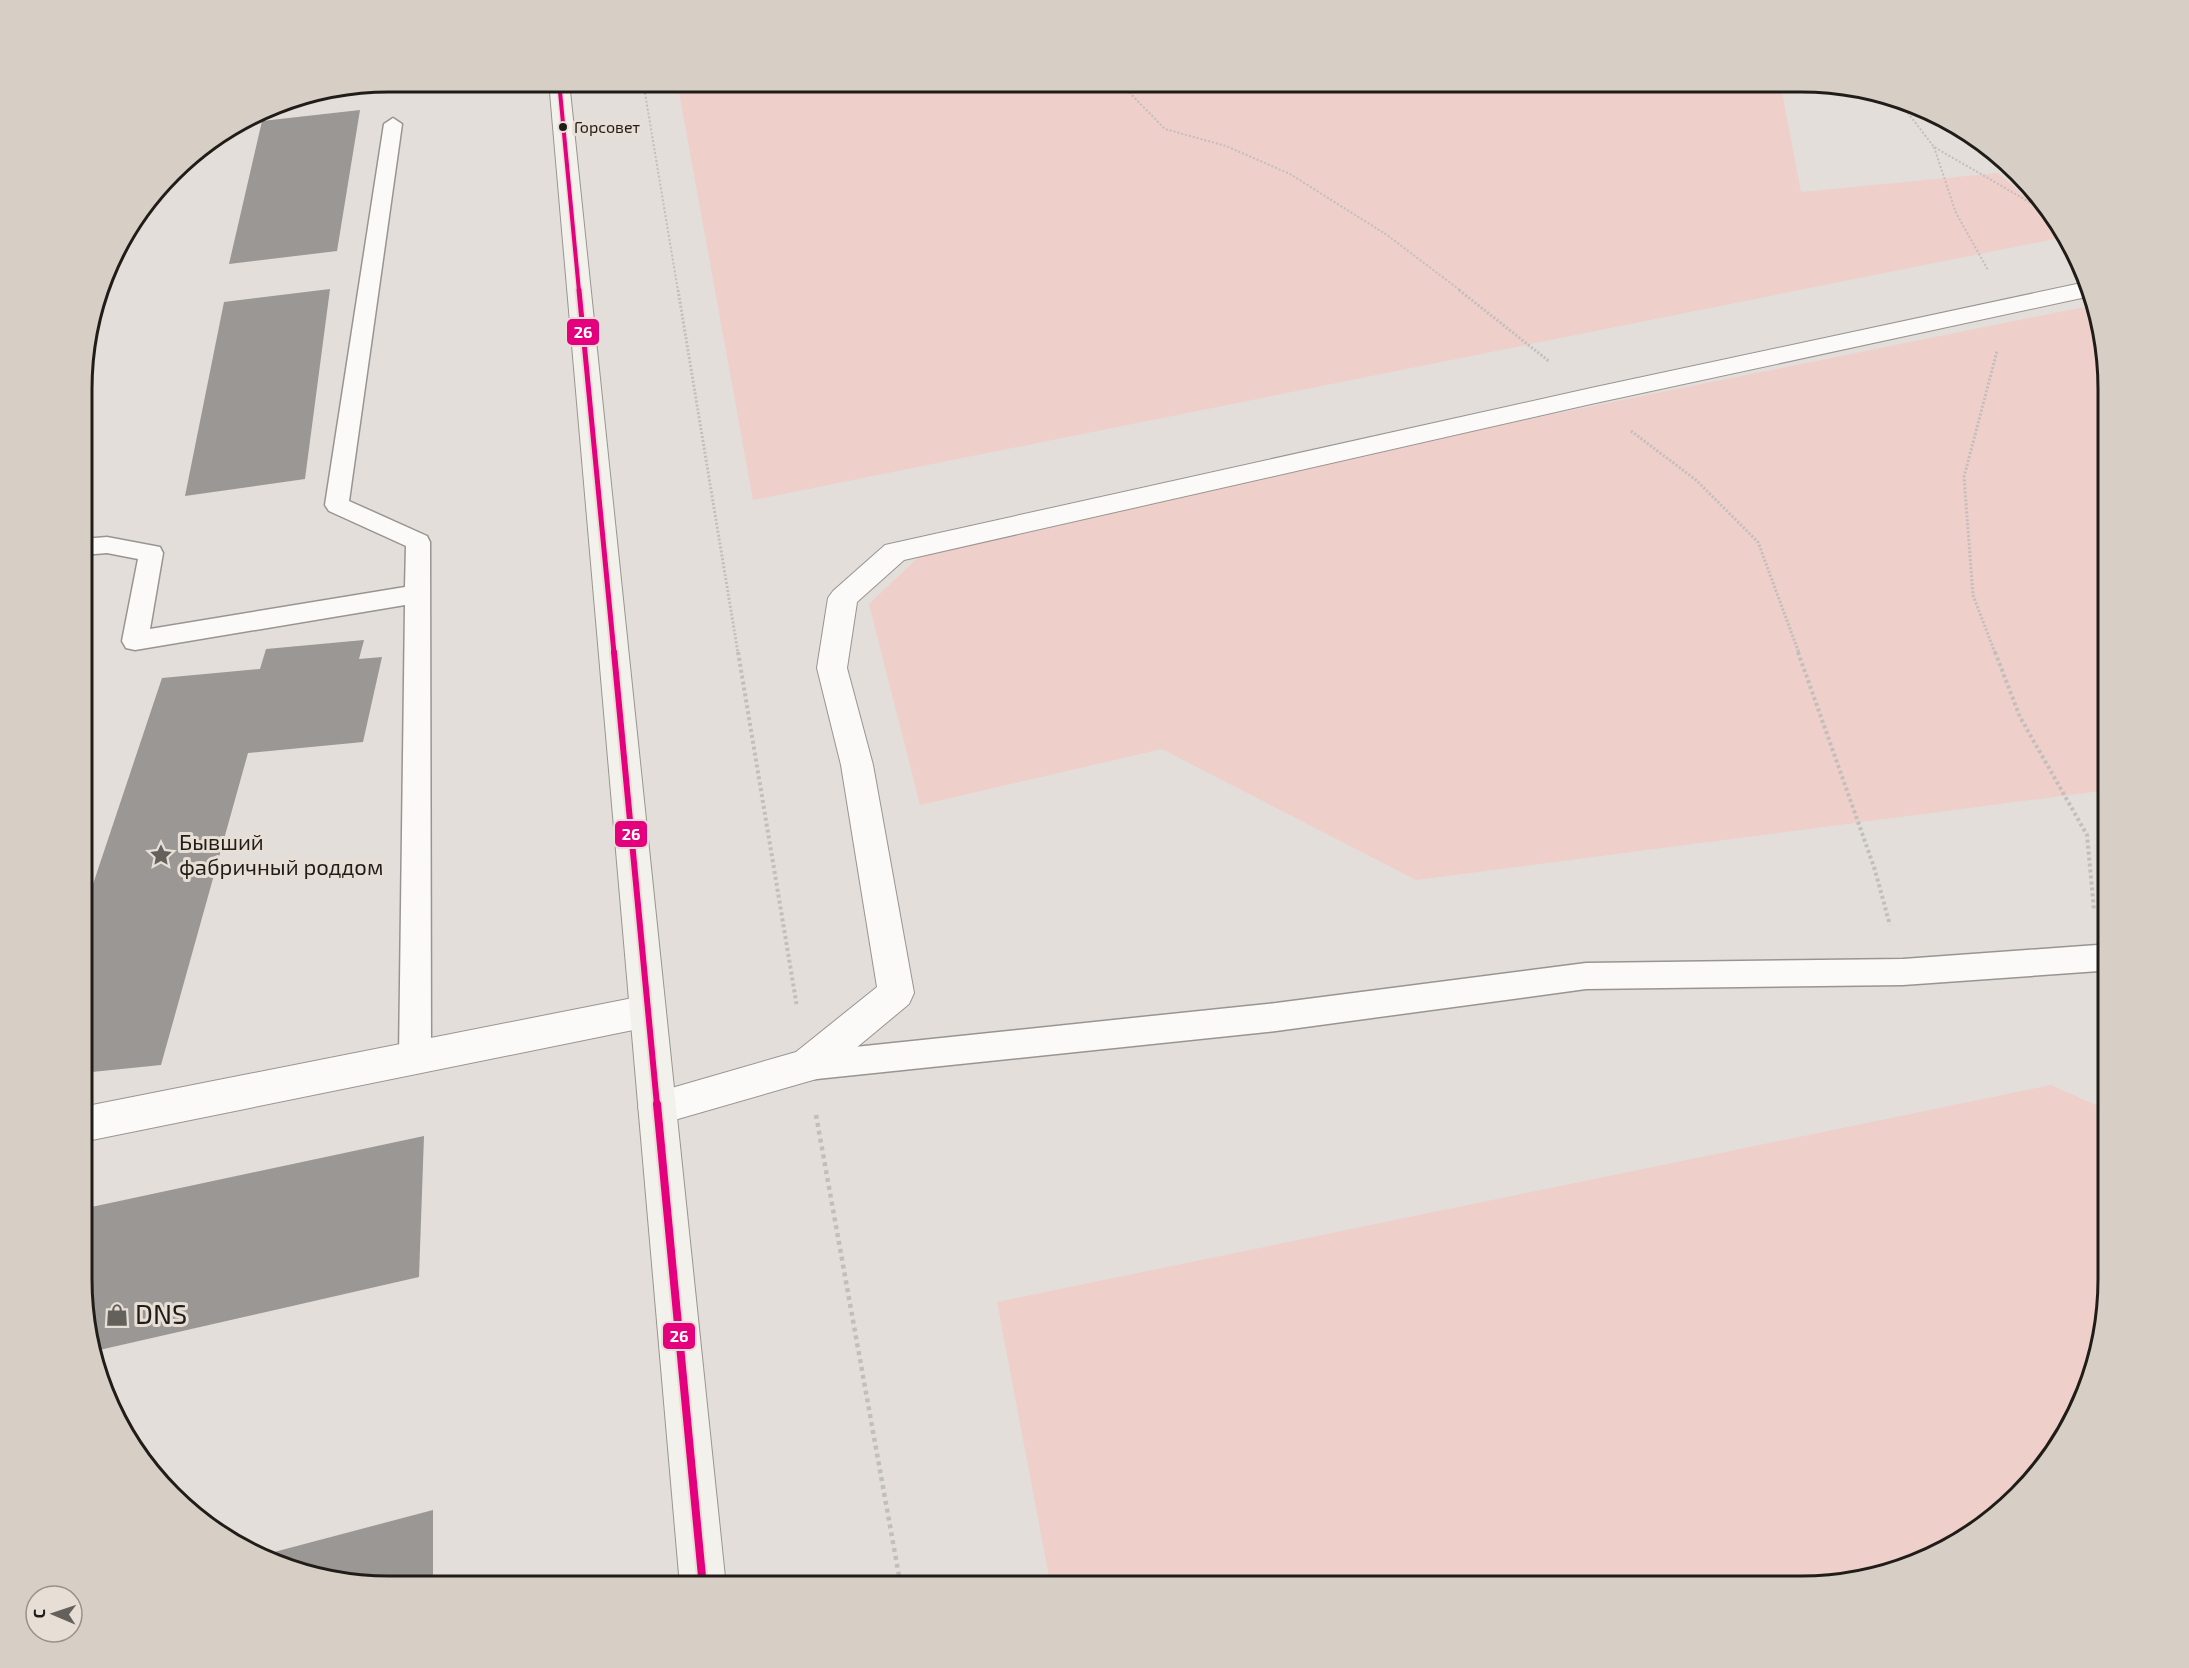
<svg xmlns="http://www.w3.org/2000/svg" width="2189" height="1668" font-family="'Exo 2',sans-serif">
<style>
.green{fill:#eecfca}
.building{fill:#9b9794}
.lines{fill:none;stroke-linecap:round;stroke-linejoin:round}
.service-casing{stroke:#989591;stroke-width:3}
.minor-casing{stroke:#989591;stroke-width:2}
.secondary-casing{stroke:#989591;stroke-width:2}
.path-far3{stroke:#c1bfbd;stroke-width:2;stroke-dasharray:2 2;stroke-linecap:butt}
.path-far2{stroke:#c1bfbd;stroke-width:3;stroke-dasharray:2 2;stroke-linecap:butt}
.path-far1{stroke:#c1bfbd;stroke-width:4;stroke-dasharray:3 3;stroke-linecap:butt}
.path{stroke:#c1bfbd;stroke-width:4.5;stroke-dasharray:4 4;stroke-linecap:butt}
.service{fill:#fbfaf9;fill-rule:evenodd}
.minor{fill:#fbfaf9;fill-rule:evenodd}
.secondary{fill:#f2f1eb;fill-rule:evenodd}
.bus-1-far3-casing{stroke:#e7dfd5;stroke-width:7}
.bus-1-far2-casing{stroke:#e7dfd5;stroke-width:9}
.bus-1-far1-casing{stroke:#e7dfd5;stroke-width:10}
.bus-1-casing{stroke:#e7dfd5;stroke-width:12}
.bus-1-far3{stroke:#e5007d;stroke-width:4}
.bus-1-far2{stroke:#e5007d;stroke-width:5}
.bus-1-far1{stroke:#e5007d;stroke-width:6}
.bus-1{stroke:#e5007d;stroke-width:8}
.bus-dot{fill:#201d19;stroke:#e7dfd5;stroke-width:2}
.labels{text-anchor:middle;stroke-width:6;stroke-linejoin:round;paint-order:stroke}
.far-bus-label{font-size:16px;fill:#201d19;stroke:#e7dfd5;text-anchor:start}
.poi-label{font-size:22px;fill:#201d19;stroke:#e7dfd5;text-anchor:start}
.near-poi-label{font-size:27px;fill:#201d19;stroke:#e7dfd5;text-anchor:start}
.rim{fill:none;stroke:#201d19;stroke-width:3}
.line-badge{stroke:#e7dfd5;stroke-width:2}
.badge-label{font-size:16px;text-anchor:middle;font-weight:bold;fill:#fff}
</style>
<rect width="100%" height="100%" fill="#e3ded9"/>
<path class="green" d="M677,81L1780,82L1801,192L1998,173L2049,217L2064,237L753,500Z
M2094,305L2102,328L2108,388V790L1416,880L1162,749L920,805L869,604L939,538Z
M2051,1085L2107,1110V1300L2084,1397L2032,1482L1936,1555L1861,1581L1800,1587H1051L997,1302Z"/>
<path class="building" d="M360,110L337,251L229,264L262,121Z
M330,289L305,479L185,496L224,302Z
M364,640L359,659L382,657L363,742L248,753L161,1065L82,1073V917L162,678L260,669L266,649Z
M424,1136L419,1277L95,1351L82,1300V1209Z
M433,1510V1586H369L271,1564L259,1556Z"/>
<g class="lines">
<g class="service-casing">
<path id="service" d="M393,118L402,124L349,501L427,536L430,542L431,1058L426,1068L415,1072L404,1068L399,1058L405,605L135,650L126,648L122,641L138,559L107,553L83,555V539L107,537L160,547L163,553L150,629L405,587L406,546L329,511L325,505L384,124Z
M2108,941V968L2099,971L1903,985L1586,989L1276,1031L807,1080L796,1076L791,1066L796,1056L807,1052L1276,1003L1586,963L1903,959L2097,945Z"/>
</g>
<g class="minor-casing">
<path id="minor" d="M2086,282L2091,296L1591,404L904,560L857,602L847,668L873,765L914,993L909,1004L820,1078L657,1125L644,1120L638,1108L644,1096L796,1052L877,987L841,765L817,668L828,598L833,591L885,545L1591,388Z
M648,995L661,1000L666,1011L661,1022L648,1027L82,1142V1107Z"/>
</g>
<g class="secondary-casing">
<path id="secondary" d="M549,81H569L726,1587L680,1586Z"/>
</g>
<path class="path-far3" d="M643,81L678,291
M1118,81L1165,129L1226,146L1290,174L1387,235L1461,291
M1898,100L1934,147L2043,210
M1934,147L1956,213L1988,270"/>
<path class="path-far2" d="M678,290L738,653
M1459,290L1550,362
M1631,431L1696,480L1758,542L1799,653
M1995,653L1973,595L1964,477L1997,351"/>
<path class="path-far1" d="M738,652L797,1007
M1798,652L1874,867L1890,925
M1995,652L2020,717L2087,835L2094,910"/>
<path class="path" d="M816,1115L901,1587"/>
<use href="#service" class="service"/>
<use href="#minor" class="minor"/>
<use href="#secondary" class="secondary"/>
<g class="bus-1-far3-casing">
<path id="bus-1-far3" d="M559,81L579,291"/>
</g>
<g class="bus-1-far2-casing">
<path id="bus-1-far2" d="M579,290L614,653"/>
</g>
<g class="bus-1-far1-casing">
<path id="bus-1-far1" d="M614,652L657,1105"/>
</g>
<g class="bus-1-casing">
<path id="bus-1" d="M657,1104L703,1587"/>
</g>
<use href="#bus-1-far3" class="bus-1-far3"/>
<use href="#bus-1-far2" class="bus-1-far2"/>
<use href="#bus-1-far1" class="bus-1-far1"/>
<use href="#bus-1" class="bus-1"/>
</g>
<defs>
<g id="sight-bare" transform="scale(1.8)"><path d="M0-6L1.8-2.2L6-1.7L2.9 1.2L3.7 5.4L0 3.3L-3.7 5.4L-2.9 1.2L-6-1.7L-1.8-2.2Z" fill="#64615c" stroke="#e7dfd5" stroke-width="2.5" paint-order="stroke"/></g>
<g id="shop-bare" transform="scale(1.8)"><path d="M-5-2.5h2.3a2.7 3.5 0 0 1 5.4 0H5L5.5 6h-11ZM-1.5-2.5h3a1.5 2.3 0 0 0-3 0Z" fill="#64615c" stroke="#e7dfd5" stroke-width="2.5" paint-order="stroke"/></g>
</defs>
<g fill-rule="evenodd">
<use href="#sight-bare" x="161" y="855"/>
<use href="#shop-bare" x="117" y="1315"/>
</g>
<circle class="bus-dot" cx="563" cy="127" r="5"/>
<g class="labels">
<g class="far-bus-label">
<text x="574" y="133">Горсовет</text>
</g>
<g class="poi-label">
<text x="179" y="850">Бывший<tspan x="179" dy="25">фабричный роддом</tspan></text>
</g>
<g class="near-poi-label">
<text x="135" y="1324">DNS</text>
</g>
</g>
<path d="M0 0H2189V1668H0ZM389 92H1801A297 297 0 0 1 2098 389V1279A297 297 0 0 1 1801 1576H389A297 297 0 0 1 92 1279V389A297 297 0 0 1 389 92Z" fill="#d7cfc6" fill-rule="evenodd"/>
<path class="rim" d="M389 92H1801A297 297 0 0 1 2098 389V1279A297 297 0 0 1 1801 1576H389A297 297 0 0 1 92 1279V389A297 297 0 0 1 389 92Z"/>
<g class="line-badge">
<rect x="566" y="318" width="34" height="28" rx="6" fill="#e5007d"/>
<rect x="614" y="820" width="34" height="28" rx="6" fill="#e5007d"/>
<rect x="662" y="1322" width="34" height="28" rx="6" fill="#e5007d"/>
</g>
<g class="badge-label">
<text x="583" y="338">26</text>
<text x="631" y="840">26</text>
<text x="679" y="1342">26</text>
</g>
<g transform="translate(54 1614) rotate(272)"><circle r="28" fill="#e7dfd5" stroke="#97918a" stroke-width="1.5"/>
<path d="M0-4.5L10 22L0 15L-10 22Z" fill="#64615c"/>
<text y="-9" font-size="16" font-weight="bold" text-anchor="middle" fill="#201d19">С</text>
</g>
</svg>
